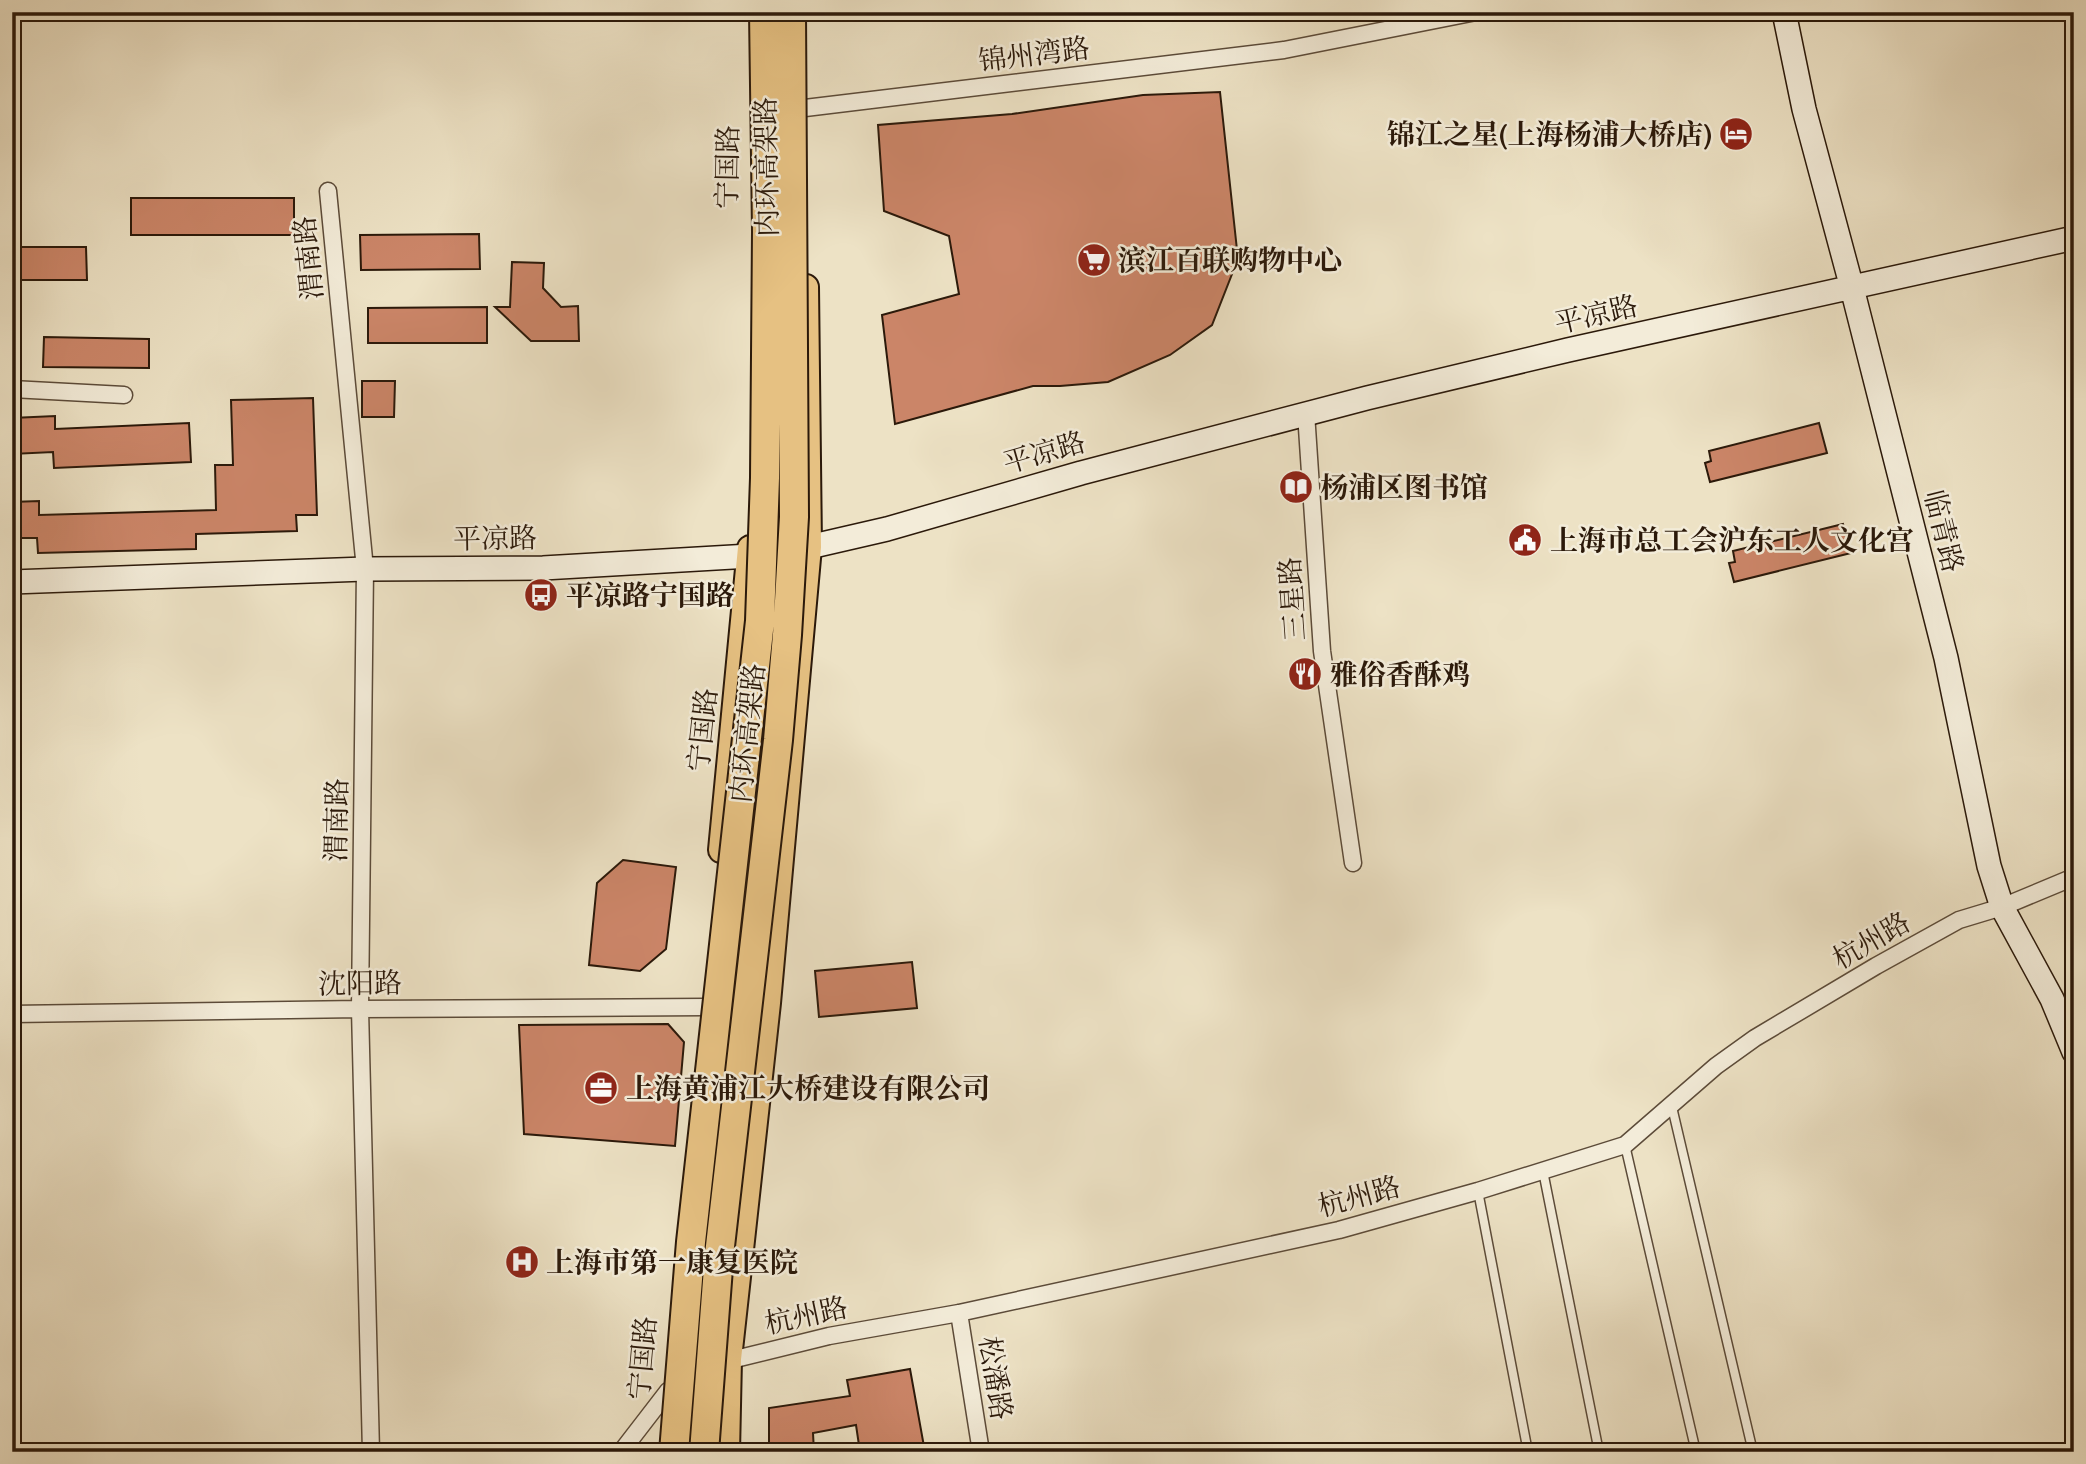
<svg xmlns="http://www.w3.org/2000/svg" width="2086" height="1464" font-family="'EB Garamond','Noto Serif SC',serif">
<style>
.building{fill:#cb8568;stroke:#2b190a;stroke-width:2}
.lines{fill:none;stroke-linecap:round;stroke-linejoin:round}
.lane-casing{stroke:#5c4b39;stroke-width:11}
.street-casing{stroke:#5c4b39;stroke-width:19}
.secondary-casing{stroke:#2b190a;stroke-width:26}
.primary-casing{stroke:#2b190a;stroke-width:28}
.lane{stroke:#f3ecd9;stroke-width:8}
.street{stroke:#f3ecd9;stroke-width:16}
.secondary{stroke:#f3ecd9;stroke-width:23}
.primary{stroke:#e6c182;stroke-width:24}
.highway-bridge-casing{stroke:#2b190a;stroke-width:32;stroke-linecap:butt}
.highway-bridge{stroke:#e6c182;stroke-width:28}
.labels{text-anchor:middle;stroke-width:5;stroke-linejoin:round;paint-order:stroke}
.street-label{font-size:28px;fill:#2b190a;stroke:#f3ecd9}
.poi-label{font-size:28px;font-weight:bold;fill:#2b190a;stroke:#f3ecd9;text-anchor:start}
</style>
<rect width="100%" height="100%" fill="#ede2c5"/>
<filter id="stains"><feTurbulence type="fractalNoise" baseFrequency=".00286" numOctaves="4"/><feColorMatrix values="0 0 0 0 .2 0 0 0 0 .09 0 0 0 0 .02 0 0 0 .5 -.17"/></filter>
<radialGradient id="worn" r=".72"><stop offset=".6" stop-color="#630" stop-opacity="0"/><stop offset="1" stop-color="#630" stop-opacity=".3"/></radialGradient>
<path class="building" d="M1220,92L1237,250L1234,269L1212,325L1170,355L1108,382L1060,386H1033L895,424L882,315L959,294L949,236L884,211L878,125L1012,114L1143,95Z
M131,198H294V235H131Z
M479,234L480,269L361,270L360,235Z
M12,247H86L87,280H12Z
M512,262L544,263L543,288L561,307L578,306L579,341H531L495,307H510Z
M487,307V343H368V308Z
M44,337L149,339V368L43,367Z
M362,381H395L394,417H362Z
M313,398L317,515H296L297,531L196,534V549L38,553L37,538H12V502L39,501V515L216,510L215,465H233L231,400Z
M55,416V429L189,423L191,462L54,468L53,452L12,454V418Z
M1819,423L1827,453L1710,482L1705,463L1711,461L1709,451Z
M1843,524L1851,553L1734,582L1729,563L1735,562L1733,551Z
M623,860L676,867L666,949L640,971L589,965L597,883Z
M912,962L917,1008L819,1017L815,971Z
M668,1024L684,1042L675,1146L524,1134L519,1025Z
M910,1369L925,1452H860L856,1425L813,1433L814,1452H769V1408L850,1396L847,1380Z"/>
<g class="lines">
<g class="lane-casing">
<path id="lane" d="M1672,1107L1753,1452
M1625,1145L1696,1452
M1543,1171L1599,1452
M1478,1191L1528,1452"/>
</g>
<g class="street-casing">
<path id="street" d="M805,108L1284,50L1476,12
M328,191L365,569L360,1009L371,1452
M12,389L124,395
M1306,413L1322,651L1353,863
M12,1014L360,1009L707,1007
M959,1313L981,1452
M723,1362L829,1336L959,1313L1339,1230L1478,1191L1625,1145L1716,1066L1755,1038L1876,966L1959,920L2002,907L2074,877
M621,1452L668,1391L682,1384"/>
</g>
<g class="secondary-casing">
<path id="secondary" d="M1784,12L1804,109L1852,288L1946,658L1989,866L2002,907L2052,999L2074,1052
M12,582L365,569L543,568L750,556L809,547L887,529L1081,473L1367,398L1568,350L2074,238"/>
</g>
<g class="primary-casing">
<path id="primary" d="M721,850L750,548
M727,1452L729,1359L768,1003L809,547L806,287"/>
</g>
<use href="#lane" class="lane"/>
<use href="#street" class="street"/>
<use href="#secondary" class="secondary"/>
<use href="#primary" class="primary"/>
<g class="highway-bridge-casing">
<path id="highway-bridge" d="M674,1452L691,1242L760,621L765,478L767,232L764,12
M704,1452L719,1255L778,740L787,635L794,517L791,12"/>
</g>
<use href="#highway-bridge" class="highway-bridge"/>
</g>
<defs>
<g id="hotel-disc" transform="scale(1.75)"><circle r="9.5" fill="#8f2418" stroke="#f3ecd9"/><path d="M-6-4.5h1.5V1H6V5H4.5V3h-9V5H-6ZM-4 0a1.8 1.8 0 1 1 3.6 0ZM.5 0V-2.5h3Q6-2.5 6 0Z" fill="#fff"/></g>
<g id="supermarket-disc" transform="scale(1.75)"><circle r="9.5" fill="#8f2418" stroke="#f3ecd9"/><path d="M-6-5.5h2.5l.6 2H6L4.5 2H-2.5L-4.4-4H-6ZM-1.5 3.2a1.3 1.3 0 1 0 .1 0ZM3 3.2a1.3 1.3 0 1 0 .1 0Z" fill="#fff"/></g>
<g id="library-disc" transform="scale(1.75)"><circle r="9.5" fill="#8f2418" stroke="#f3ecd9"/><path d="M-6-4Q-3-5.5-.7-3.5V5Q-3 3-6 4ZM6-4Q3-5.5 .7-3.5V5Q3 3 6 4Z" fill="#fff"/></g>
<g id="civic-disc" transform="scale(1.75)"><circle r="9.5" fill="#8f2418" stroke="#f3ecd9"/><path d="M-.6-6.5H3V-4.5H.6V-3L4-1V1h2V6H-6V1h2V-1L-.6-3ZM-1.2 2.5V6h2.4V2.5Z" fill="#fff"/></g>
<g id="bus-disc" transform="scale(1.75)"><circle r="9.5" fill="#8f2418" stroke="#f3ecd9"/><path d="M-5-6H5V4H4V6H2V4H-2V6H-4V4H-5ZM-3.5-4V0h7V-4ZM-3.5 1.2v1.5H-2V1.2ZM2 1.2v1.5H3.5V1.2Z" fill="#fff"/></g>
<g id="restaurant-disc" transform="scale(1.75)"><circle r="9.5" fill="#8f2418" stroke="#f3ecd9"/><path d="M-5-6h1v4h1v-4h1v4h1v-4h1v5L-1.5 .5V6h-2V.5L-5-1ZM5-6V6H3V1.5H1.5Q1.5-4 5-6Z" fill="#fff"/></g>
<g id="office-disc" transform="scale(1.75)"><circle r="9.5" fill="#8f2418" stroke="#f3ecd9"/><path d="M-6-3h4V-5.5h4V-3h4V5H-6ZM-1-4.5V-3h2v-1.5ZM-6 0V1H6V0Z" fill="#fff"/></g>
<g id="hospital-disc" transform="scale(1.75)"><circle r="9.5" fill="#8f2418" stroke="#f3ecd9"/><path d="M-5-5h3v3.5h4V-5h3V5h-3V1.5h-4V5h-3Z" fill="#fff"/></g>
</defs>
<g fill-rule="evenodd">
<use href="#hotel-disc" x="1736" y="134"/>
<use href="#supermarket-disc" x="1094" y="260"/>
<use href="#library-disc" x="1296" y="487"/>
<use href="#civic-disc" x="1525" y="540"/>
<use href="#bus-disc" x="541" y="595"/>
<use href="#restaurant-disc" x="1305" y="674"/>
<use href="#office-disc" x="601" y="1088"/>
<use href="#hospital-disc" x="522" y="1262"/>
</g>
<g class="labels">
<g class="street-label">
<text transform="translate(1034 54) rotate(-7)" y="10">锦州湾路</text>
<text transform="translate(727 167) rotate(-89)" y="10">宁国路</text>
<text transform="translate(766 167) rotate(-91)" y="10">内环高架路</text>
<text transform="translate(308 258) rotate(-96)" y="10">渭南路</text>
<text transform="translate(1596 314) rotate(-13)" y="10">平凉路</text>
<text transform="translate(1044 452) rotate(-16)" y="10">平凉路</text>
<text transform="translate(1944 531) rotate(76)" y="10">临青路</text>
<text transform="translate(495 538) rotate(-1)" y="10">平凉路</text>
<text transform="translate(1292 599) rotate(-94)" y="10">三星路</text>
<text transform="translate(702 730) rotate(-84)" y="10">宁国路</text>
<text transform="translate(747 733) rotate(-84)" y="10">内环高架路</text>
<text transform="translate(336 820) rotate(-89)" y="10">渭南路</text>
<text transform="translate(1871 940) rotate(-30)" y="10">杭州路</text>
<text transform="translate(360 983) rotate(-1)" y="10">沈阳路</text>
<text transform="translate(1359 1196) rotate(-15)" y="10">杭州路</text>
<text transform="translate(806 1315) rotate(-12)" y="10">杭州路</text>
<text transform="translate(642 1358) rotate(-85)" y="10">宁国路</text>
<text transform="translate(996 1378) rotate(81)" y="10">松潘路</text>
</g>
<g class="poi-label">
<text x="1712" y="144" text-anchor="end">锦江之星(上海杨浦大桥店)</text>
<text x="1118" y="270">滨江百联购物中心</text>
<text x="1320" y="497">杨浦区图书馆</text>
<text x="1550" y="550">上海市总工会沪东工人文化宫</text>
<text x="566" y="605">平凉路宁国路</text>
<text x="1330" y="684">雅俗香酥鸡</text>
<text x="626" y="1098">上海黄浦江大桥建设有限公司</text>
<text x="546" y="1272">上海市第一康复医院</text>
</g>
</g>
<rect width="2086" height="1464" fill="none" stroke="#ede2c5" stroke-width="42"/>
<rect x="14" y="14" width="2058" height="1436" fill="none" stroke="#2b190a" stroke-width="3.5"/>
<rect x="21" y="21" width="2044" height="1422" fill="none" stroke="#2b190a" stroke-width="2"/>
<rect width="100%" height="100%" filter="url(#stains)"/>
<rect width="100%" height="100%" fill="url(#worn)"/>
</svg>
